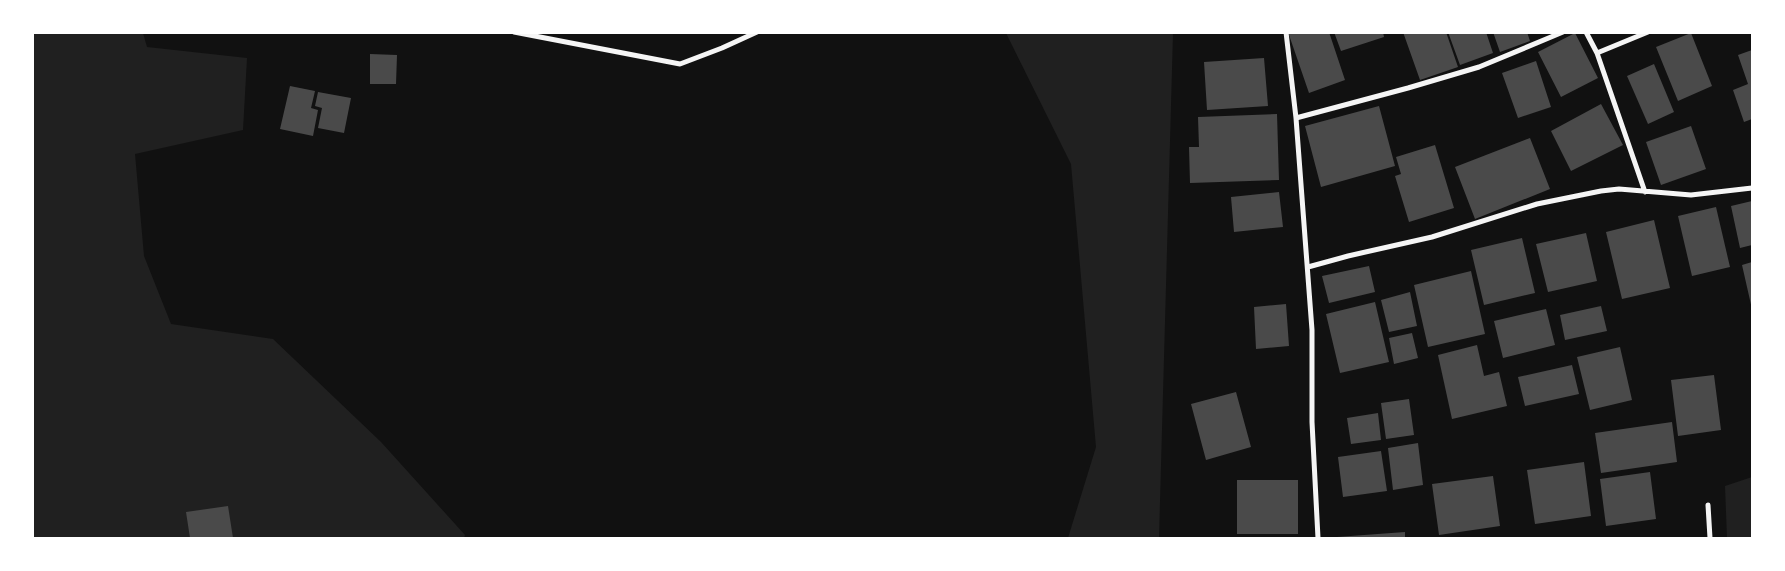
<svg xmlns="http://www.w3.org/2000/svg" width="1785" height="571" font-family="Arial,sans-serif">
<style>
.green{fill:#202020}
.building{fill:#4a4a4a}
.lines{fill:none;stroke-linecap:round;stroke-linejoin:round}
.minor{stroke:#f5f5f5;stroke-width:5}
</style>
<rect width="100%" height="100%" fill="#111"/>
<path class="green" d="M32,33H143L147,47L247,58L243,130L135,154L144,256L171,324L273,339L381,442L465,535L464,538H33Z
M1006,33H1173L1159,538H1068L1096,447L1071,164Z
M1752,477V538H1727L1725,486Z"/>
<path class="building" d="M1288,32H1329L1345,80L1309,93Z
M1334,32H1383L1384,37L1341,51Z
M1403,32H1446L1458,67L1420,80Z
M1448,32H1486L1493,53L1460,65Z
M1493,32H1527L1530,41L1500,52Z
M1575,33L1598,78L1561,97L1538,52Z
M1691,33L1712,86L1678,101L1656,47Z
M1752,50V119L1744,122L1733,90L1748,84L1738,55Z
M370,54L397,55L396,84H370Z
M1264,58L1268,106L1207,110L1204,62Z
M1536,61L1551,107L1518,118L1502,73Z
M1654,64L1674,112L1648,124L1627,76Z
M290,86L315,91L311,108L318,110L313,136L280,129Z
M318,92L351,98L344,133L318,128L322,108L315,106Z
M1601,104L1623,145L1571,171L1551,131Z
M1379,106L1395,166L1321,187L1305,126Z
M1277,114L1279,180L1190,183L1189,147H1199L1198,117Z
M1691,126L1706,169L1661,185L1646,142Z
M1530,138L1550,189L1475,219L1455,167Z
M1435,145L1454,208L1409,222L1395,176L1401,174L1396,157Z
M1279,192L1283,227L1234,232L1231,197Z
M1752,201V245L1740,248L1731,206Z
M1716,207L1730,267L1692,276L1678,216Z
M1654,220L1670,288L1622,299L1606,232Z
M1586,233L1597,281L1548,292L1536,244Z
M1522,238L1535,293L1484,305L1471,250Z
M1752,262V309L1742,265Z
M1369,266L1375,292L1329,303L1322,276Z
M1471,271L1485,334L1428,347L1414,285Z
M1410,292L1417,326L1389,332L1381,300Z
M1375,302L1389,362L1340,373L1326,314Z
M1286,304L1289,346L1256,349L1254,307Z
M1601,306L1607,331L1565,340L1560,315Z
M1546,309L1555,345L1503,358L1494,321Z
M1412,333L1418,358L1394,364L1389,338Z
M1477,345L1484,376L1499,372L1507,406L1452,419L1438,355Z
M1620,347L1632,400L1590,410L1577,357Z
M1572,365L1579,394L1525,406L1518,377Z
M1714,375L1721,430L1678,436L1671,380Z
M1236,392L1251,447L1206,460L1191,404Z
M1409,399L1414,435L1386,439L1381,403Z
M1378,413L1381,440L1351,444L1347,418Z
M1672,422L1677,462L1601,473L1595,433Z
M1418,443L1423,485L1393,490L1388,448Z
M1381,451L1387,491L1343,497L1338,457Z
M1584,462L1591,516L1535,524L1527,470Z
M1650,472L1656,519L1606,526L1600,479Z
M1493,476L1500,526L1439,535L1432,484Z
M1237,480H1298V534H1237Z
M228,506L233,538H190L186,512Z
M1405,532V538H1337V537Z"/>
<g class="lines">
<path class="minor" d="M514,32L680,64L722,48L757,32
M1286,32L1296,118L1312,330V422L1318,538
M1586,32L1597,53L1645,192
M1597,53L1648,32
M1296,118L1408,88L1479,67L1563,32
M1308,267L1348,256L1432,237L1537,204L1601,191L1619,189L1691,195L1752,188
M1708,505L1710,538"/>
</g>
<rect width="1785" height="571" fill="none" stroke="#ffffff" stroke-width="68"/>
</svg>
